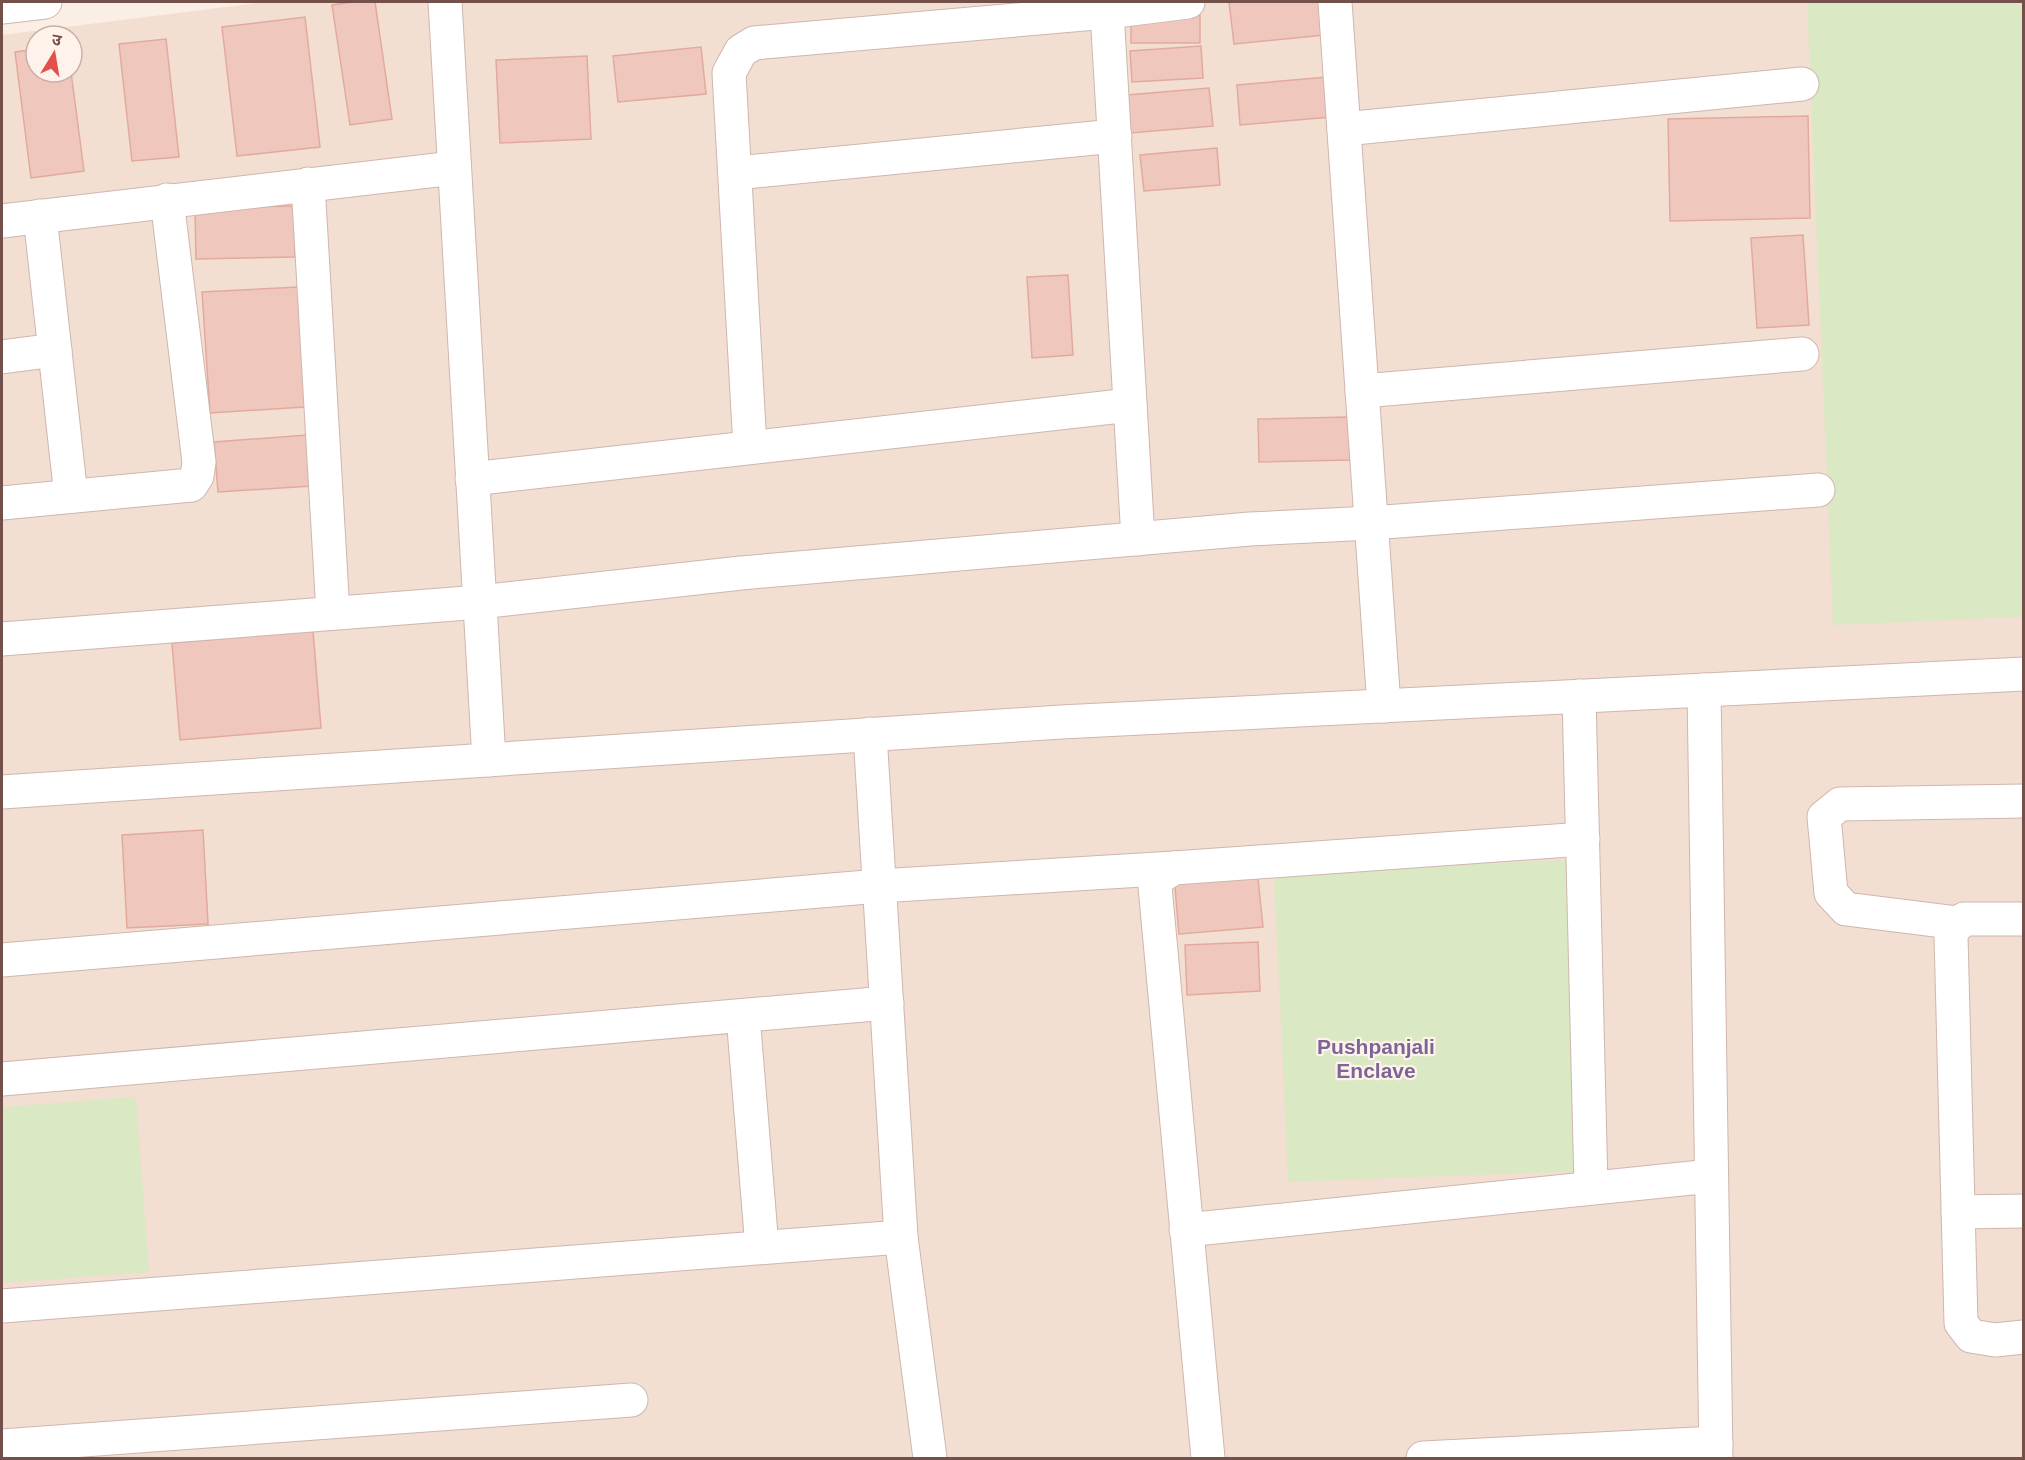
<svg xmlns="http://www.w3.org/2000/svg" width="2025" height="1460" viewBox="0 0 2025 1460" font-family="Arial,'Noto Sans Devanagari',sans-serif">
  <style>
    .residential { fill: #f3ded2; fill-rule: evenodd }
    .green { fill: #dae8c3 }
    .building { fill: #f0c7bc; stroke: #e2aa9d; stroke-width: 1.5 }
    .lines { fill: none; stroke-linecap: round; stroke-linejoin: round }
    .minor-casing { stroke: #cfb6ae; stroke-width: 35 }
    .minor { stroke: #fff; stroke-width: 33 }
    .labels { text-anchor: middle; stroke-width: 4.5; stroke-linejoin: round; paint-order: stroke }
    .neighbourhood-label { font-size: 21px; font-weight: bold; fill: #7c6696; stroke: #fef2ea }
  </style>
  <rect width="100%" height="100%" fill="#fbeee4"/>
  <path class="residential" d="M266 2H2023V1458H2V35ZM36 36H72V72H36Z"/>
  <g class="green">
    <polygon points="1807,2 2023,2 2023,617 1833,625"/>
    <polygon points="1570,860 1583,1171 1288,1182 1274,871"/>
    <polygon points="136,1097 149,1272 2,1283 2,1107"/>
  </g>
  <g class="building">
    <polygon points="353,2 375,2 392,119 350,125 332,5"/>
    <polygon points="1229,2 1320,2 1324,35 1234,44"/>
    <rect x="1131" y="15" width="69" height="28"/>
    <polygon points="305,17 320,147 237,156 222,27"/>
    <polygon points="166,39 179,157 132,161 119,44"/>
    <polygon points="1201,46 1203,78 1132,82 1130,51"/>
    <polygon points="701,47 706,94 618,102 613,56"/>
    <polygon points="36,49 36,72 71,72 84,171 31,178 15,52"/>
    <polygon points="587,56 591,139 500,143 496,60"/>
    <polygon points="1327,77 1331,117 1240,125 1237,85"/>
    <polygon points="1209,88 1213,126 1130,133 1127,95"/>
    <polygon points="1808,116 1810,218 1670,221 1668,119"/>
    <polygon points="1217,148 1220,185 1144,191 1140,155"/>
    <polygon points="294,206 295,257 196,259 195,208"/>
    <polygon points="1803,235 1809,325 1757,328 1751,238"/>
    <polygon points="1068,275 1073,355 1032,358 1027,277"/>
    <polygon points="298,287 305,407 210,413 202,292"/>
    <polygon points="1348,417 1350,460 1259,462 1258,419"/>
    <polygon points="307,435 311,486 218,492 214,442"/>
    <polygon points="313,631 321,728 180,740 172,643"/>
    <polygon points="203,830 208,924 127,928 122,835"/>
    <polygon points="1257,869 1263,927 1179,934 1174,876"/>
    <polygon points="1258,942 1260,991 1187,995 1185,945"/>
  </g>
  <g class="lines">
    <defs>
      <g id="minor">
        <polyline points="445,2 489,760"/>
        <polyline points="1335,2 1384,706"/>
        <polyline points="2,7 45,2"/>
        <polyline points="1107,12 1138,539"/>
        <polyline points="1344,129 1802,84"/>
        <polyline points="736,173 1115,136"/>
        <polyline points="308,184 333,613"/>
        <polyline points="40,216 71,496"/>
        <polyline points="2,221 454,168"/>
        <polyline points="2,357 55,350"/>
        <polyline points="1362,391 1802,354"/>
        <polyline points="750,447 729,73 741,51 754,43 1107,12 1188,2"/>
        <polyline points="472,479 1130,405"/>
        <polyline points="2,503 191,485 197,476 199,462 167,200"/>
        <polyline points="2,639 480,602 741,573 1250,529 1371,523 1818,490"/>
        <polyline points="1704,690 1716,1458"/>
        <polyline points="1579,696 1591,1187"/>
        <polyline points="870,734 901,1237 930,1458"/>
        <polyline points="2,792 1061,722 2024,674"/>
        <polyline points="2024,919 1964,919 1953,929 1951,936 1961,1323 1971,1336 1995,1340 2024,1337"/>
        <polyline points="1958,923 1846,909 1831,893 1824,817 1840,804 2024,801"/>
        <polyline points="2,960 879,886 1174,868"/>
        <polyline points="743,1016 762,1247"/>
        <polyline points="2,1079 887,1003"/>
        <polyline points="1958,1212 2024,1211"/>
        <polyline points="1186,1230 1711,1176"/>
        <polyline points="2,1306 901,1237"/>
        <polyline points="2,1446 631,1400"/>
        <polyline points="1208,1458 1155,887 1158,878 1174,868 1583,839"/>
        <polyline points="1423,1458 1716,1443"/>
      </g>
    </defs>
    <use href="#minor" class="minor-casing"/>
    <use href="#minor" class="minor"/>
  </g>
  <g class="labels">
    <g class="neighbourhood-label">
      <text x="1376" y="1054">Pushpanjali<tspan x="1376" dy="24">Enclave</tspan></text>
    </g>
  </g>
  <rect width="2025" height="1460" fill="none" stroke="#73514a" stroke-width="6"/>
  <g transform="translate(54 54) rotate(11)"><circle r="28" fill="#fef2ea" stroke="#c6b2aa" stroke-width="1.5"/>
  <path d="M0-4.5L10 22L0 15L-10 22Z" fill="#e2504c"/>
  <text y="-9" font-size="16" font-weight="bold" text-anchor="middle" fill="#73514a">उ</text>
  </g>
</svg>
